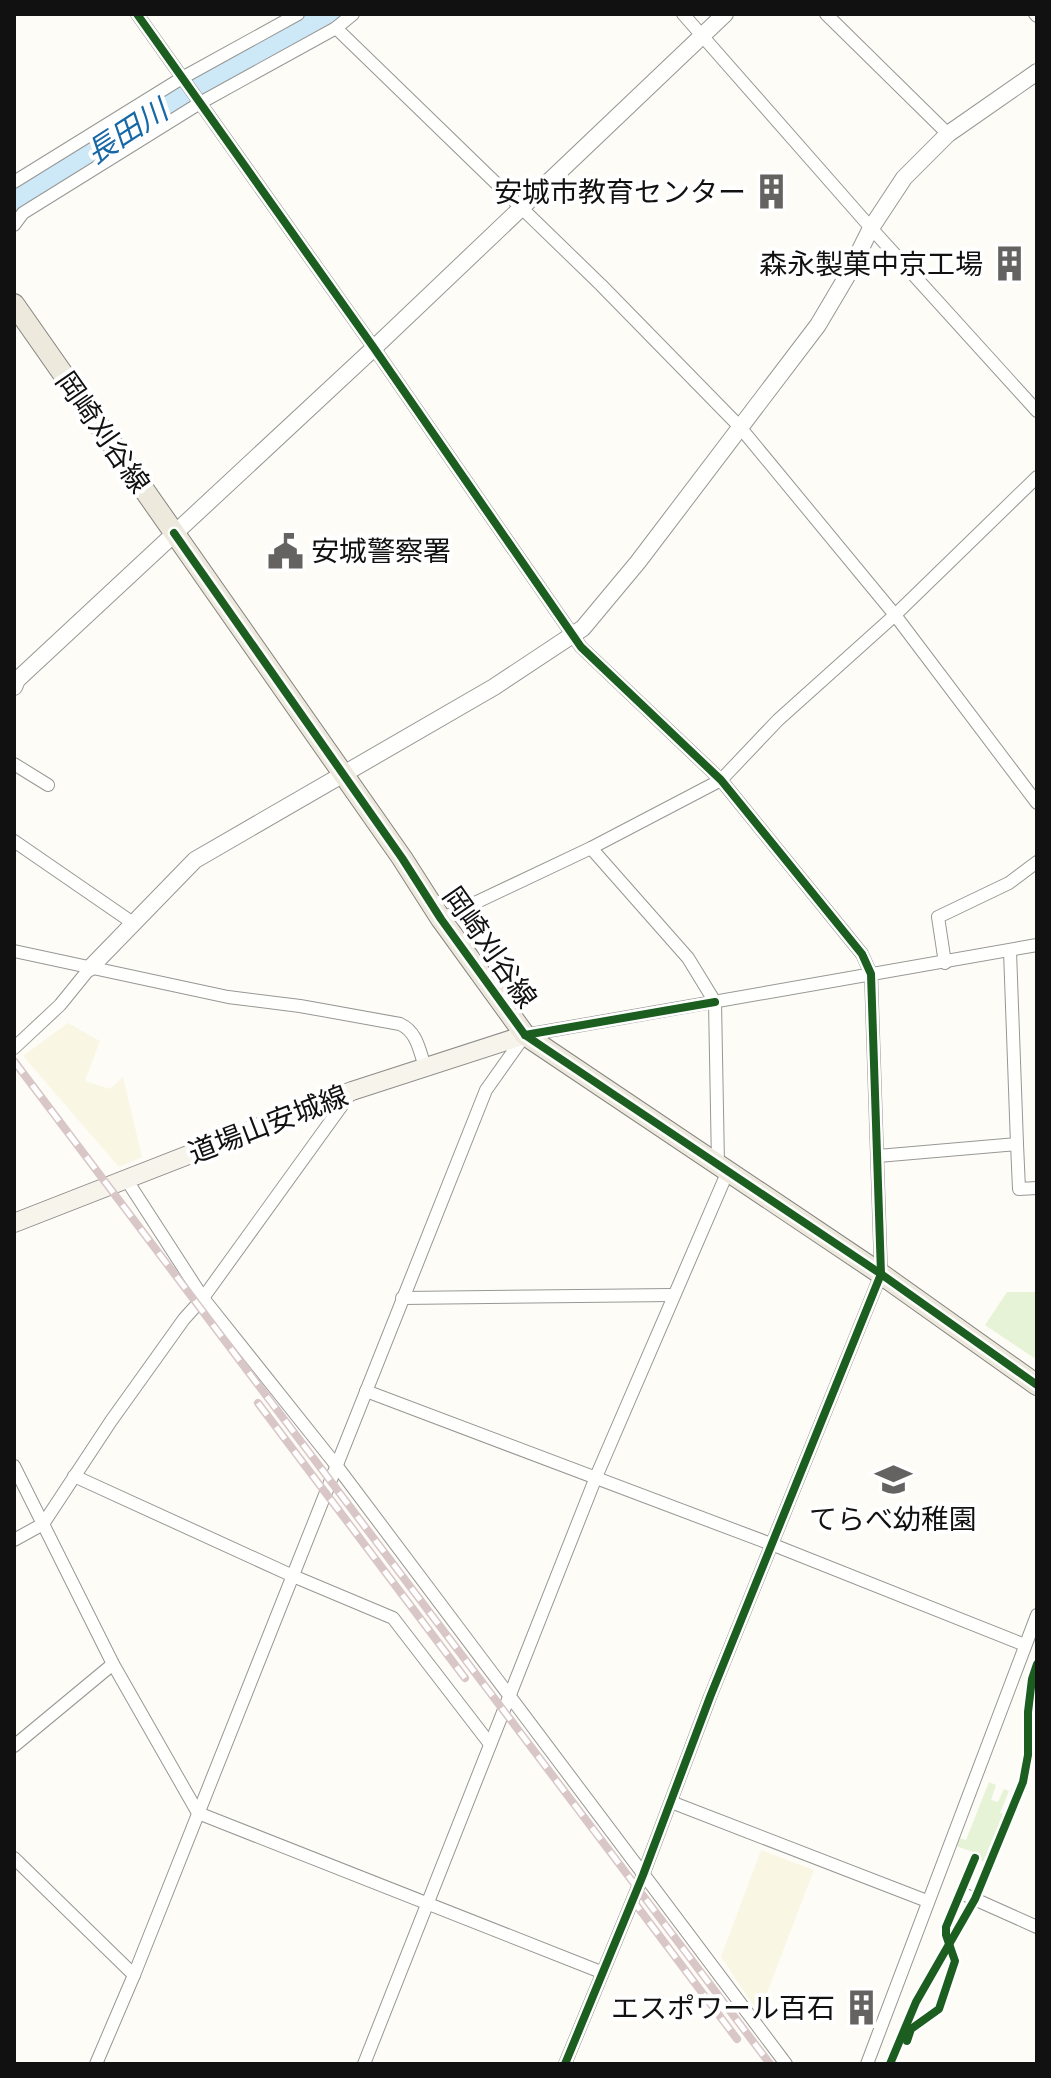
<svg xmlns="http://www.w3.org/2000/svg" width="1051" height="2078" viewBox="0 0 1051 2078" font-family="Georgia,'Noto Sans JP',serif">
  <style>
    .farmland { fill: #f9f7e4 }
    .green { fill: #e7f3d7 }
    .lines { fill: none; stroke-linecap: round; stroke-linejoin: round }
    .river { stroke: #cde8f7; stroke-width: 28 }
    .minor-casing { stroke: #979795; stroke-width: 14 }
    .tertiary-casing { stroke: #979795; stroke-width: 18 }
    .secondary-casing { stroke: #8e8d8b; stroke-width: 20 }
    .primary-casing { stroke: #858482; stroke-width: 22 }
    .minor { stroke: #fffffe; stroke-width: 12 }
    .tertiary { stroke: #fffffe; stroke-width: 16 }
    .secondary { stroke: #f6f4eb; stroke-width: 18 }
    .primary { stroke: #ede9dc; stroke-width: 20 }
    .rail-casing { stroke: #d9c6c7; stroke-width: 8 }
    .rail { stroke: #fff; stroke-width: 5; stroke-dasharray: 15; stroke-linecap: butt }
    .cycleway-casing { stroke: #fff; stroke-width: 13 }
    .cycleway { stroke: #1b5e20; stroke-width: 8 }
    .labels { text-anchor: middle; stroke-width: 8; stroke-linejoin: round; paint-order: stroke }
    .poi-label { font-size: 28px; fill: #111; stroke: #fff; text-anchor: end }
    .street-label { font-size: 28px; fill: #111; stroke: #fff }
    .water-label { font-size: 30px; font-style: italic; fill: #1768a6; stroke: #fff }
  </style>
  <rect width="100%" height="100%" fill="#fdfcf7"/>
  <g class="farmland">
    <polygon points="68,1023 100,1041 85,1081 110,1089 123,1077 142,1157 119,1167 23,1056"/>
    <polygon points="761,1850 814,1870 759,2014 721,1957"/>
  </g>
  <g class="green">
    <polygon points="1007,1292 1037,1292 1037,1360 985,1325"/>
    <polygon points="989,1782 996,1785 991,1800 998,1802 1004,1789 1009,1791 1000,1813 1004,1814 985,1862 972,1857 973,1852 956,1846 959,1838 966,1840"/>
  </g>
  <g class="lines">
    <polyline class="river" points="14,205 174,102 326,14"/>
    <defs>
      <g id="minor">
        <polyline points="137,14 374,348 581,647 721,780 862,954 871,974 881,1274 710,1697 643,1875 565,2064"/>
        <polyline points="683,14 871,228 1037,411"/>
        <polyline points="826,14 948,134"/>
        <polyline points="1035,14 1037,16"/>
        <polyline points="336,28 601,285 739,426 895,615 1037,803"/>
        <polyline points="14,182 182,78 298,14"/>
        <polyline points="14,225 23,213 200,103 336,28 353,14"/>
        <polyline points="14,764 48,785"/>
        <polyline points="14,841 133,923"/>
        <polyline points="591,848 688,958 715,1002 718,1164"/>
        <polyline points="441,919 591,848 721,780 778,720 895,615 1037,477"/>
        <path d="M14 951 228 997 300 1006 400 1024C417 1032 419 1049 425 1067"/>
        <polyline points="1010,951 1017,1144"/>
        <polyline points="945,963 938,917 1009,883 1037,862"/>
        <polyline points="14,1048 60,1005 90,968"/>
        <polyline points="878,1156 1017,1144 1019,1189 1037,1188"/>
        <polyline points="126,1179 203,1298 336,1465 786,2064"/>
        <polyline points="402,1298 673,1295"/>
        <polyline points="366,1391 771,1544 1025,1645"/>
        <polyline points="14,1466 113,1664 198,1813 601,1972"/>
        <polyline points="74,1476 293,1576 393,1618 490,1744"/>
        <polyline points="14,1540 43,1524 111,1421 184,1319 203,1298 351,1093"/>
        <polyline points="14,1746 113,1664"/>
        <polyline points="671,1802 927,1901"/>
        <polyline points="14,1858 134,1975"/>
        <polyline points="961,1893 1037,1927"/>
        <polyline points="96,2064 134,1975 486,1090 525,1035 1037,945"/>
        <polyline points="364,2064 596,1477 728,1171"/>
        <polyline points="867,2064 1037,1615"/>
      </g>
      <g id="tertiary">
        <polyline points="14,687 17,680 374,348 725,14"/>
        <polyline points="90,968 195,860 494,687 583,628 638,562 818,325 847,276 871,228 904,178 948,134 1037,72"/>
      </g>
      <polyline id="secondary" points="14,1223 352,1091 525,1035"/>
      <polyline id="primary" points="14,304 402,858 441,919 525,1035 881,1274 1037,1385"/>
    </defs>
    <use href="#minor" class="minor-casing"/>
    <use href="#tertiary" class="tertiary-casing"/>
    <use href="#secondary" class="secondary-casing"/>
    <use href="#primary" class="primary-casing"/>
    <use href="#minor" class="minor"/>
    <use href="#tertiary" class="tertiary"/>
    <use href="#secondary" class="secondary"/>
    <use href="#primary" class="primary"/>
    <defs>
      <g id="rail">
        <polyline points="14,1061 770,2064"/>
        <polyline points="258,1403 465,1678"/>
        <polyline points="631,1898 737,2039"/>
      </g>
    </defs>
    <use href="#rail" class="rail-casing"/>
    <use href="#rail" class="rail"/>
    <defs>
      <g id="cycleway">
        <polyline points="137,14 374,348 581,647 721,780 862,954 871,974 881,1274 710,1697 643,1875 565,2064"/>
        <polyline points="174,533 402,858 441,919 525,1035 881,1274 1037,1385"/>
        <polyline points="525,1035 715,1002"/>
        <polyline points="907,2041 911,2029 939,2009 955,1961 946,1935 946,1927 975,1858"/>
        <polyline points="890,2064 916,2002 975,1899 1023,1782 1028,1755 1028,1712 1032,1679 1037,1664"/>
      </g>
    </defs>
    <use href="#cycleway" class="cycleway-casing"/>
    <use href="#cycleway" class="cycleway"/>
  </g>
  <defs>
    <symbol id="building-bare" viewBox="-9 -9 18 18"><path d="M-4-6H4V6H1V3H-1V6H-4ZM-2.5-4.3h1.7v1.8h-1.7ZM.8-4.3h1.7v1.8H.8ZM-2.5-1h1.7V.8h-1.7ZM.8-1h1.7V.8H.8Z" fill="#646362" stroke="#fff" stroke-width="2.5" paint-order="stroke"/></symbol>
    <symbol id="civic-bare" viewBox="-9 -9 18 18"><path d="M-.6-6.5H3V-4.5H.6V-3L4-1V1h2V6H-6V1h2V-1L-.6-3ZM-1.2 2.5V6h2.4V2.5Z" fill="#646362" stroke="#fff" stroke-width="2.5" paint-order="stroke"/></symbol>
    <symbol id="school-bare" viewBox="-9 -9 18 18"><path d="M0-5L7-2L0 1L-7-2ZM-4 1L0 2.5L4 1V4Q0 6-4 4Z" fill="#646362" stroke="#fff" stroke-width="2.5" paint-order="stroke"/></symbol>
  </defs>
  <g fill-rule="evenodd">
    <use href="#building-bare" x="746" y="166" width="51" height="51"/>
    <use href="#building-bare" x="984" y="238" width="51" height="51"/>
    <use href="#civic-bare" x="260" y="526" width="51" height="51"/>
    <use href="#school-bare" x="868" y="1454" width="51" height="51"/>
    <use href="#building-bare" x="836" y="1982" width="51" height="51"/>
  </g>
  <g class="labels">
    <g class="poi-label">
      <text x="746" y="202">安城市教育センター</text>
      <text x="983" y="274">森永製菓中京工場</text>
      <text x="311" y="561" text-anchor="start">安城警察署</text>
      <text x="893" y="1529" text-anchor="middle">てらべ幼稚園</text>
      <text x="835" y="2018">エスポワール百石</text>
    </g>
    <g class="street-label">
      <text transform="translate(103 432) rotate(55)" y="10">岡崎刈谷線</text>
      <text transform="translate(490 947) rotate(55)" y="10">岡崎刈谷線</text>
      <text transform="translate(268 1124) rotate(-21)" y="10">道場山安城線</text>
    </g>
    <g class="water-label">
      <text transform="translate(127 132) rotate(-33)" y="10">長田川</text>
    </g>
  </g>
  <rect width="1051" height="2078" fill="none" stroke="#111111" stroke-width="32"/>
</svg>
